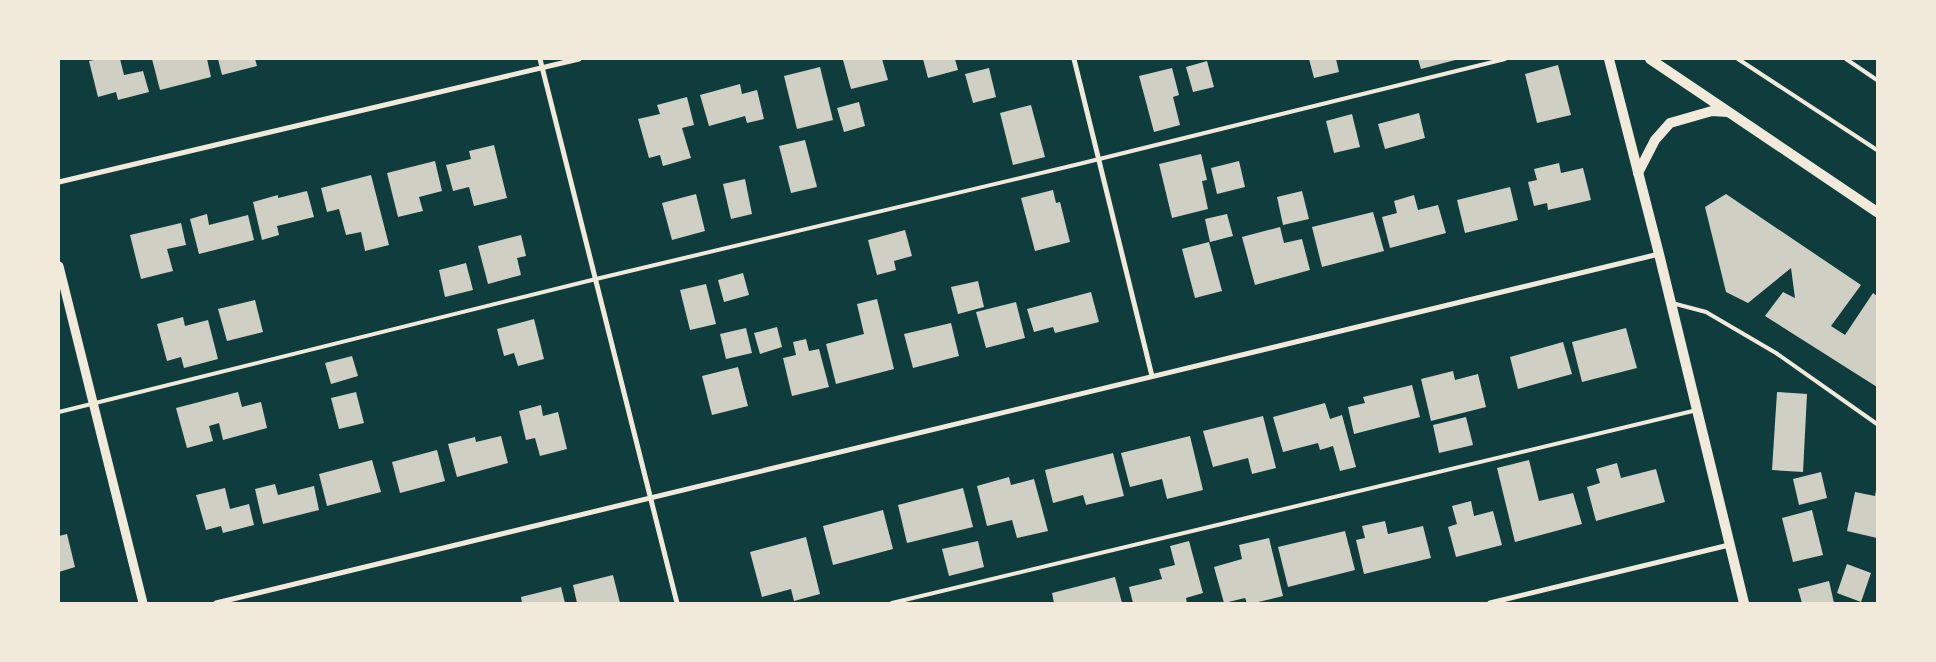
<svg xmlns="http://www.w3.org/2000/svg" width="1936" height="662" viewBox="0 0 1936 662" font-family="Poppins,sans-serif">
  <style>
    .building { fill: #cfcfc3 }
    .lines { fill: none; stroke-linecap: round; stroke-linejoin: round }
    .service { stroke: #f1e9da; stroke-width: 4 }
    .minor { stroke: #f1e9da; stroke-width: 5 }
    .tertiary { stroke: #f1e9da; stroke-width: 9 }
    .secondary { stroke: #f1e9da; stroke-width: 10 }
  </style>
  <rect width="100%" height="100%" fill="#0f3d3e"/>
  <g class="building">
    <polygon points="99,59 120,59 124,75 143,71 149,92 118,100 116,92 98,97 89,61"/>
    <polygon points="152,59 207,59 211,77 160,90"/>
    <polygon points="218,59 255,59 257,66 222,75"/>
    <polygon points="847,59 882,59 888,80 851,89 843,60"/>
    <polygon points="923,59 955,59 958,70 928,78"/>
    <polygon points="1309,59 1336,59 1339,72 1314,78"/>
    <polygon points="1418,59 1459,59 1421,69"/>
    <polygon points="1207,61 1214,87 1193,92 1186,67"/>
    <polygon points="1558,65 1571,115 1537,123 1525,74"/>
    <polygon points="820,67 833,120 797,129 784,76"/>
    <polygon points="989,68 996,97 973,103 965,74"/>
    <polygon points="1172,68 1179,95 1173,97 1180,125 1154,132 1139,76"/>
    <polygon points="740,84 742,94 757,90 764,119 747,123 745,116 709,126 700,95"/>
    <polygon points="687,97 694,125 682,128 691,158 663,166 660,155 649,158 638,119 660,114 657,105"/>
    <polygon points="859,102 865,126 844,132 837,108"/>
    <polygon points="1031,105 1045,157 1013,165 1000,113"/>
    <polygon points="1419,113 1425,138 1385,149 1378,124"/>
    <polygon points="1352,114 1360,147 1334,153 1326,121"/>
    <polygon points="805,140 817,187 791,193 779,146"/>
    <polygon points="494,145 507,198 474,206 469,187 453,191 446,165 471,159 469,151"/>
    <polygon points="1201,154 1207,180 1202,181 1208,209 1172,218 1159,164"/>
    <polygon points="435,161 442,191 419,197 423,211 398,217 387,173"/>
    <polygon points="1239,161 1245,187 1217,194 1211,168"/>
    <polygon points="1559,163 1561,173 1583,168 1591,200 1548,210 1547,203 1534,206 1528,182 1537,180 1534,169"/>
    <polygon points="371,175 389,245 365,251 361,232 346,235 339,209 327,212 321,188"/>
    <polygon points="745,179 752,214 731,219 723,184"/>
    <polygon points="1510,187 1518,220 1465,233 1457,200"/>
    <polygon points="1053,190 1056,203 1060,202 1070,242 1035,251 1021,198"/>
    <polygon points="307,191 314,217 277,226 279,235 262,240 253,202 278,195 278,198"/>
    <polygon points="1302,191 1309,219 1283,225 1277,197"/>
    <polygon points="696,194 705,231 672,240 662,203"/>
    <polygon points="1726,194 1861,285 1831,326 1845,335 1873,293 1877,296 1877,387 1765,316 1783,292 1795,298 1791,268 1748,303 1726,292 1705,207"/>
    <polygon points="1414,195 1418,210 1438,205 1446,233 1390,248 1382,217 1397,213 1394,201"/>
    <polygon points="1373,212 1384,251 1322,267 1312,227"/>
    <polygon points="207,214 209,225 248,215 254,240 199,254 190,219"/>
    <polygon points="1227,214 1233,236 1210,242 1205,219"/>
    <polygon points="181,223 186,245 167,249 173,271 141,279 130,235"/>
    <polygon points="1280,227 1284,243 1302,239 1310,270 1255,285 1242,237"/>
    <polygon points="905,230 912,256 894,261 896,270 877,275 868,240"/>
    <polygon points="521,235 526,256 517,258 521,275 488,284 478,246"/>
    <polygon points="1209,242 1222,291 1195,298 1182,249"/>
    <polygon points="466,263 473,290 445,297 439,270"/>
    <polygon points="743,273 749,295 724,302 718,280"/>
    <polygon points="978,281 984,307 958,314 951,287"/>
    <polygon points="706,284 716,324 690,330 680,290"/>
    <polygon points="1091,292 1099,322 1055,333 1053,327 1034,332 1027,309"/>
    <polygon points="877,299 894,369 836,384 826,344 864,334 857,304"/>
    <polygon points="255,300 263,332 227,341 218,309"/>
    <polygon points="1016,302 1025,338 986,348 976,312"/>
    <polygon points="183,317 185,326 208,320 218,359 184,368 181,357 167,361 157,324"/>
    <polygon points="534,319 544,359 518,366 514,353 504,356 497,329"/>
    <polygon points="951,323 959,356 913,368 904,334"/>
    <polygon points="777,327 782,347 760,354 754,333"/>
    <polygon points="746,328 752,353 726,359 720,334"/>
    <polygon points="1626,328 1637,368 1582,382 1572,342"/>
    <polygon points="806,339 809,351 819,349 829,387 792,396 783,358 796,355 793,342"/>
    <polygon points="1563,342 1572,374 1518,389 1510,357"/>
    <polygon points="352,356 358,376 331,384 325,363"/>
    <polygon points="738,367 748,406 712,415 702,376"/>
    <polygon points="1453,371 1455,380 1478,374 1486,407 1431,421 1421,379"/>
    <polygon points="1412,385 1420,417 1354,434 1348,407 1365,403 1363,397"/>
    <polygon points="238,392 242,407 261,402 267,428 223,440 219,423 209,426 213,441 187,448 176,408"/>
    <polygon points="356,392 364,423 339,429 331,398"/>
    <polygon points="1777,392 1807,394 1803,472 1772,470"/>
    <polygon points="1325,403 1330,419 1342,415 1356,467 1340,471 1333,446 1320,450 1318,443 1283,452 1273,417"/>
    <polygon points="541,405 543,416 558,412 567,449 540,456 535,438 526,440 519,411"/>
    <polygon points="1263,416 1276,468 1252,474 1248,458 1213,467 1203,431"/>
    <polygon points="1466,417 1473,445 1439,453 1433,425"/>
    <polygon points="501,436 508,463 457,477 448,444 475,437 476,442"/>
    <polygon points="1190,436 1203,490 1167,499 1162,479 1130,487 1121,453"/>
    <polygon points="437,450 445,481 400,493 392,462"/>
    <polygon points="1113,453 1124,496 1086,505 1083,495 1053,503 1045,470"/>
    <polygon points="372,460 381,492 327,506 319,474"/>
    <polygon points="1529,460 1539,501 1573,493 1582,524 1515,542 1497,468"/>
    <polygon points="1617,463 1621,478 1656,469 1665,502 1596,521 1587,487 1600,483 1596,469"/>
    <polygon points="1821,472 1827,498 1799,505 1793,479"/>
    <polygon points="1009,477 1011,485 1034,479 1048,531 1017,538 1012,520 987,526 977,486"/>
    <polygon points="275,484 278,495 314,486 319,510 263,524 255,489"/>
    <polygon points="225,488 230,509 249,504 254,525 223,533 221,526 206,530 196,495"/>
    <polygon points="963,488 973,527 907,543 898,505"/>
    <polygon points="1876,490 1877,538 1847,531 1855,492 1875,496"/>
    <polygon points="1471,501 1474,516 1493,511 1502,545 1456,557 1448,527 1457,524 1452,506"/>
    <polygon points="883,510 893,549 833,565 823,526"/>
    <polygon points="1812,510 1823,555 1793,562 1782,518"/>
    <polygon points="1385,521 1388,534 1423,526 1431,558 1364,574 1356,540 1365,538 1362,526"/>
    <polygon points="1345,531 1355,570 1288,587 1278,547"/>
    <polygon points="67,534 75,567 59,572 59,536"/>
    <polygon points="806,537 820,594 794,601 791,589 762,597 750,552"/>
    <polygon points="1269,538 1283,596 1254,603 1247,603 1245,598 1224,603 1214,567 1242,559 1239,545"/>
    <polygon points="978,541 984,567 949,576 942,549"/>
    <polygon points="1189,541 1203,593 1186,598 1187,603 1133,603 1129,587 1162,579 1159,569 1175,565 1170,546"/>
    <polygon points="1847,564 1871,573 1861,602 1837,593"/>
    <polygon points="613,575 620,603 577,603 573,585"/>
    <polygon points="1115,577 1122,603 1054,603 1052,593"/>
    <polygon points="1829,581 1834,603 1802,603 1798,589"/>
    <polygon points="561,587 565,603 522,603 521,597"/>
  </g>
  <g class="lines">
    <g class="service">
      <polyline points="1738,59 1877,150"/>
      <polyline points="1846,59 1877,80"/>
      <polyline points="1672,303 1706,312 1776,353 1877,424"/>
      <polyline points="59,412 596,279 1079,164 1505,59"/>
      <polyline points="892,603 1697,410"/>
    </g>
    <g class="minor">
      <polyline points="540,59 677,603"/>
      <polyline points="1074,59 1152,376"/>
      <polyline points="59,182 579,59"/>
      <polyline points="216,603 1659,254"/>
      <polyline points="1490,603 1729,545"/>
    </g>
    <polyline class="tertiary" points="59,266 143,603"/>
    <g class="secondary">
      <polyline points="1609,59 1659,254 1744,603"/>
      <polyline points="1650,59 1877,212"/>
      <polyline points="1638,173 1655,140 1670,123 1712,111 1728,112"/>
    </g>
  </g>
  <rect width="1936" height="662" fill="none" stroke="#f1e9da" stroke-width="120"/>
</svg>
